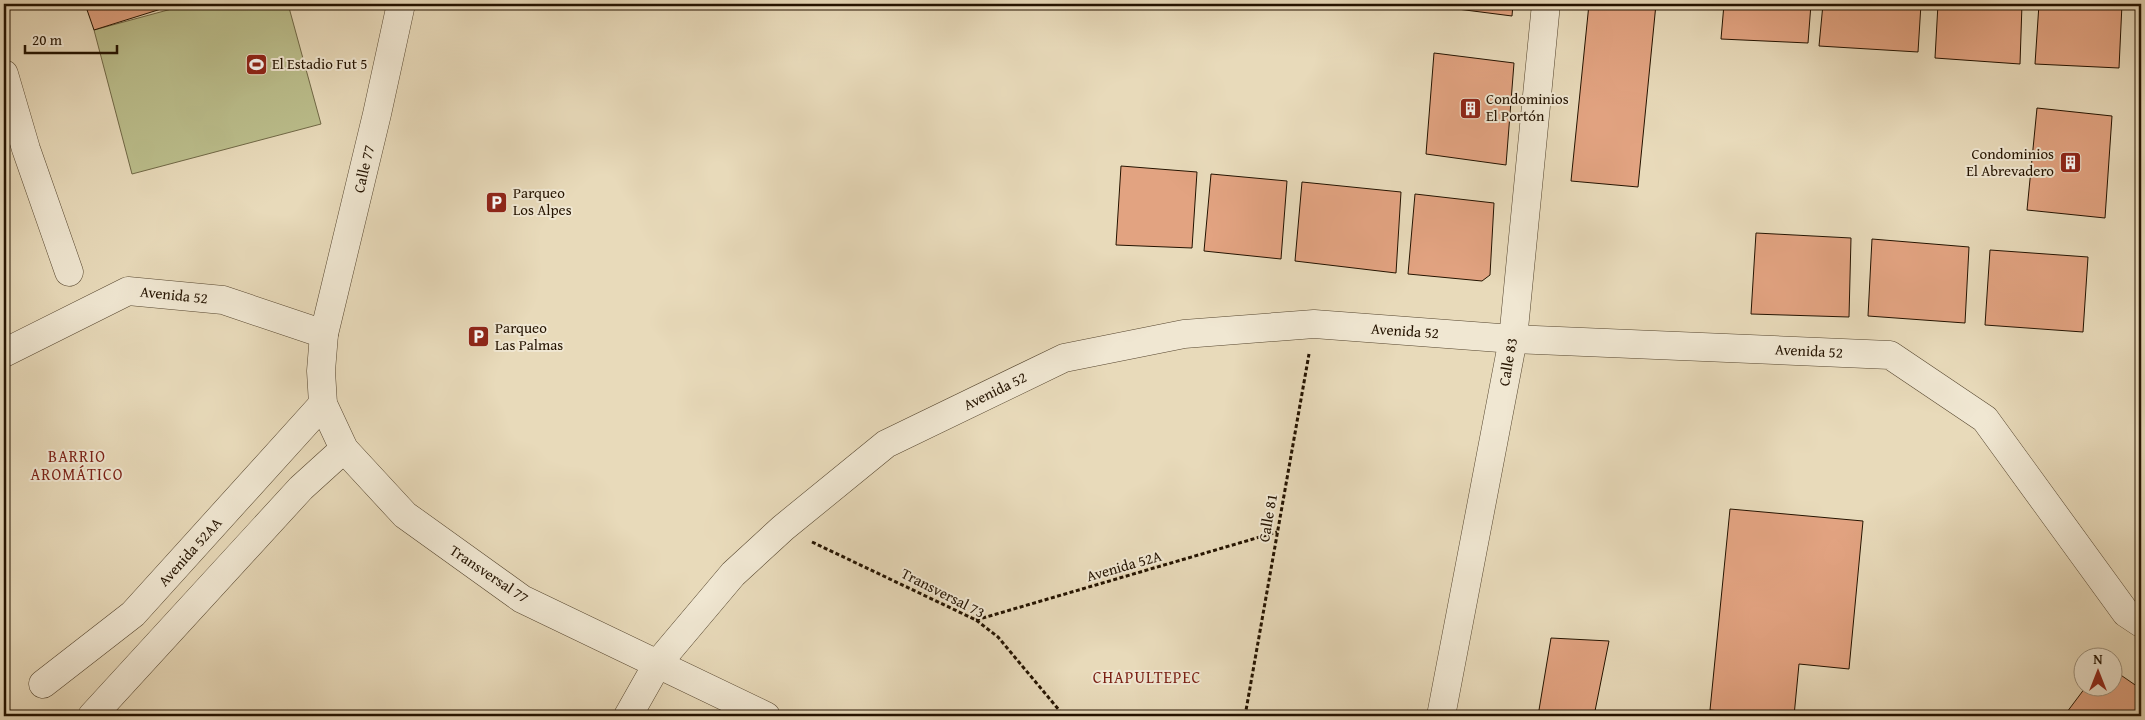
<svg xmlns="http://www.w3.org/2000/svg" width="2145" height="720" viewBox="0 0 2145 720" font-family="'Gentium Book Plus',serif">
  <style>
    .green { fill: #bbbe8c; stroke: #706846 }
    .building { fill: #e2a381; stroke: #241300 }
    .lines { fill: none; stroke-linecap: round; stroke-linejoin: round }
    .minor-casing { stroke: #55452e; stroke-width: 29 }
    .path { stroke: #241300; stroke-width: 3; stroke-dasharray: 4 2.5; stroke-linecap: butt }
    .minor { stroke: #f0e7d2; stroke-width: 28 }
    .labels { text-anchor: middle; stroke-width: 4; stroke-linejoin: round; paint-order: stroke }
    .poi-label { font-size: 15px; fill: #241300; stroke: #f0e7d2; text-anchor: start }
    .street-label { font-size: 15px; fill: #241300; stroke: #f0e7d2 }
    .neighbourhood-label { font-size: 16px; letter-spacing: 1px; fill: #7a1f14; stroke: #f0e7d2 }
  </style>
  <rect width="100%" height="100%" fill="#e8daba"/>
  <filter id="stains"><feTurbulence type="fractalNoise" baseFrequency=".004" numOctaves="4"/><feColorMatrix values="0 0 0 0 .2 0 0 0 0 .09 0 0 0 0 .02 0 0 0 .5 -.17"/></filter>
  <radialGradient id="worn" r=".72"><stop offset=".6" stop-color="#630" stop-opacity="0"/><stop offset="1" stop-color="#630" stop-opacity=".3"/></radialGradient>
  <polygon class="green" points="190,4 288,4 321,124 132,174 94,30"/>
  <g class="building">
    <polygon points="85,4 177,4 94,30"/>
    <polygon points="1434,4 1513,4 1512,16 1434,6"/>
    <polygon points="1589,4 1656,4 1638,187 1571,181"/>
    <polygon points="1724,4 1811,4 1808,43 1721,39"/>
    <polygon points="1823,4 1921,4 1918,52 1819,46"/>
    <polygon points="1938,4 2022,4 2020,64 1935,58"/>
    <polygon points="2039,4 2122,4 2119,68 2035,64"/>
    <polygon points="1434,53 1514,63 1506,165 1426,154"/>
    <polygon points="2037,108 2112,116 2105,218 2027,210"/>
    <polygon points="1121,166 1197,172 1192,248 1116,245"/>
    <polygon points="1211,174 1287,181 1281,259 1204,251"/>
    <polygon points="1302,182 1401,192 1396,273 1295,261"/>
    <polygon points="1415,194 1494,203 1490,275 1482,281 1408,274"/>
    <polygon points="1756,233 1851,238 1849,317 1751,314"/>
    <polygon points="1872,239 1969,247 1965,323 1868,316"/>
    <polygon points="1990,250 2088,257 2083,332 1985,325"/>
    <polygon points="1730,509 1863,521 1849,669 1799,664 1794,716 1770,716 1710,710"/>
    <polygon points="1551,638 1609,641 1594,716 1538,716"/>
    <polygon points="2112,669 2141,689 2141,716 2064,716 2085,688 2112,688"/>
  </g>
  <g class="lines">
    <defs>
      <g id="minor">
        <polyline points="401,4 377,114 324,334 321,371 323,404 344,449 405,515 522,599 766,716"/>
        <polyline points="4,74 26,149 69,272"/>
        <polyline points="4,353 128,291 223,300 324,334"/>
        <polyline points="43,684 133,614 323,404"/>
        <polyline points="92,716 301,488 344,449"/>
        <polyline points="628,716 658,663 733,574 783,528 886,444 1064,358 1184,334 1314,324 1513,339 1890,355 1985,419 2126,613 2141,623"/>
        <polyline points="1441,716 1513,339 1546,4"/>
      </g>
    </defs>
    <use href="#minor" class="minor-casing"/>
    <g class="path">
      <polyline points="812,542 976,620 998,637 1064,716"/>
      <polyline points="976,620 1277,532"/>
      <polyline points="1245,716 1309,354"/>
    </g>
    <use href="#minor" class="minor"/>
  </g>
  <defs>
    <symbol id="stadium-square" viewBox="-11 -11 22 22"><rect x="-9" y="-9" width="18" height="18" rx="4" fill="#8f2418" stroke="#f0e7d2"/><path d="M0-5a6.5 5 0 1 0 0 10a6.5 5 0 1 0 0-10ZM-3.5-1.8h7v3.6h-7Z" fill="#fff"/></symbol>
    <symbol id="building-square" viewBox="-11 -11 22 22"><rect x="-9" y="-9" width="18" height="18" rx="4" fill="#8f2418" stroke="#f0e7d2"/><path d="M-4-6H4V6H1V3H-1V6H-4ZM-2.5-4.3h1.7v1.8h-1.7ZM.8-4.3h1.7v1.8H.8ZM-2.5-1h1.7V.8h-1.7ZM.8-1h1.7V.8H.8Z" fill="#fff"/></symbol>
    <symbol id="parking-square" viewBox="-11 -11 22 22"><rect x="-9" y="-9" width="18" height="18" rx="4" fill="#8f2418" stroke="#f0e7d2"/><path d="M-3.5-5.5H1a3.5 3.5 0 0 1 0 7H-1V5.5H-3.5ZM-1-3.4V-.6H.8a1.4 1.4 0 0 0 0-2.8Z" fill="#fff"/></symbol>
  </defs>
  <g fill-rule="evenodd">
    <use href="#stadium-square" x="244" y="52" width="25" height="25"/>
    <use href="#building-square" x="1458" y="96" width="25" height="25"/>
    <use href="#building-square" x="2058" y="150" width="25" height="25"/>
    <use href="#parking-square" x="484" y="190" width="25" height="25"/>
    <use href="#parking-square" x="466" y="324" width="25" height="25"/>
  </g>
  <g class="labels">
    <g class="poi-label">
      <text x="272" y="69">El Estadio Fut 5</text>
      <text x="1486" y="104">Condominios<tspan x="1486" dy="17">El Portón</tspan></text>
      <text x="2054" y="159" text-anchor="end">Condominios<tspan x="2054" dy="17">El Abrevadero</tspan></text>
      <text x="513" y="198">Parqueo<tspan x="513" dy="17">Los Alpes</tspan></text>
      <text x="495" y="333">Parqueo<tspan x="495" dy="17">Las Palmas</tspan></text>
    </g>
    <g class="street-label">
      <text transform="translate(364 169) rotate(-77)" y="5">Calle 77</text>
      <text transform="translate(174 295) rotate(6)" y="5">Avenida 52</text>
      <text transform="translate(1405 331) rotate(4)" y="5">Avenida 52</text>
      <text transform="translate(1809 351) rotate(3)" y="5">Avenida 52</text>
      <text transform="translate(1508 362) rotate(-80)" y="5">Calle 83</text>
      <text transform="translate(995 391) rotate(-26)" y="5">Avenida 52</text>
      <text transform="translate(1268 518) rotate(-80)" y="5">Calle 81</text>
      <text transform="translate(190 552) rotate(-48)" y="5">Avenida 52AA</text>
      <text transform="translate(1124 566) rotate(-16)" y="5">Avenida 52A</text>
      <text transform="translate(489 574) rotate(34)" y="5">Transversal 77</text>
      <text transform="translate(943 593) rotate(27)" y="5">Transversal 73</text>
    </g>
    <g class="neighbourhood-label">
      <text x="77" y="462">BARRIO<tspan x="77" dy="18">AROMÁTICO</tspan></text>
      <text x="1147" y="683">CHAPULTEPEC</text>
    </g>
  </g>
  <rect width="2145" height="720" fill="none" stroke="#e8daba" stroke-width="20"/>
  <rect x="5" y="5" width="2135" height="710" fill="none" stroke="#241300" stroke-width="2.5"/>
  <rect x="10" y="10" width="2125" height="700" fill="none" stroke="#241300"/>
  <g transform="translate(2098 672)"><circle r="24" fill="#f0e7d2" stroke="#9e927e"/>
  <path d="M0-4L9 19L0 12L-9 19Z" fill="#8f2418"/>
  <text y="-8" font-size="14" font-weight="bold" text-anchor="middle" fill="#241300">N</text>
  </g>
  <path d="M25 45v8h92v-8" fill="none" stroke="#241300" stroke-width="2.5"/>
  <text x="32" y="45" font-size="15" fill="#241300" stroke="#f0e7d2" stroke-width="4" paint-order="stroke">20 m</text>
  <rect width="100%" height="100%" filter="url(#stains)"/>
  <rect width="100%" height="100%" fill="url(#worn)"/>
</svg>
